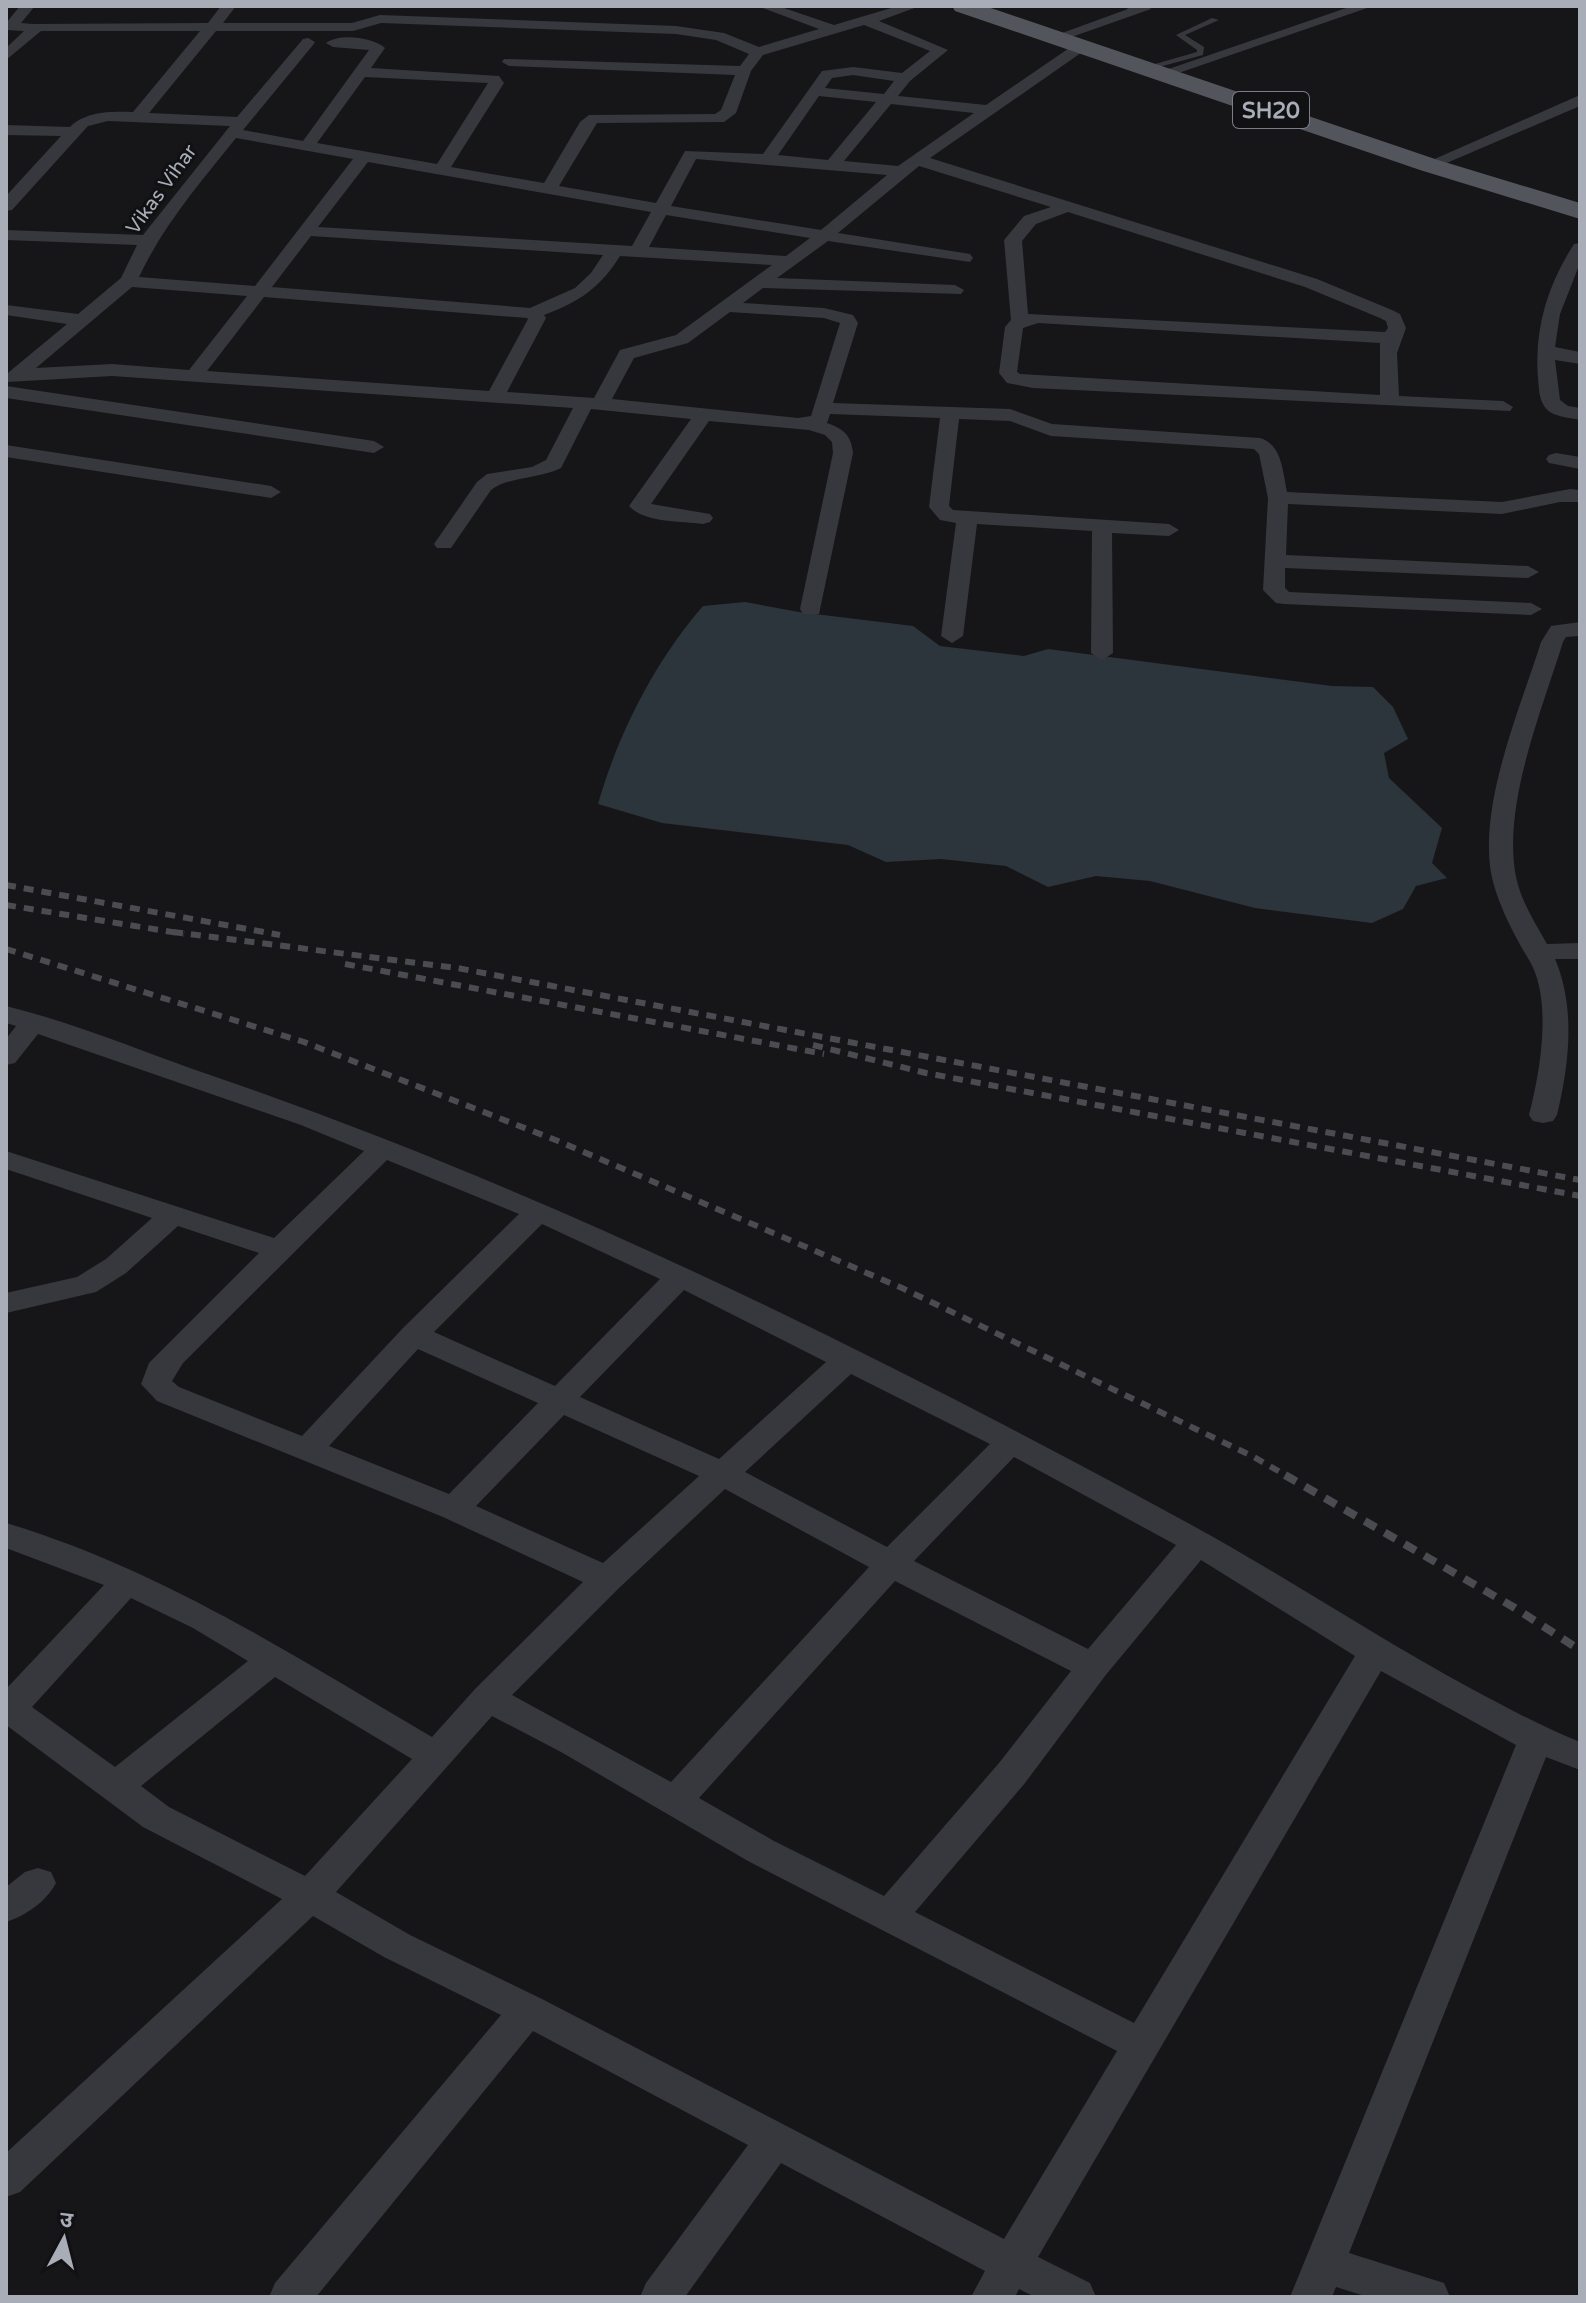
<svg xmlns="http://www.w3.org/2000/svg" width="1586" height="2303" viewBox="0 0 1586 2303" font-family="'Varela Round','Noto Sans Devanagari',sans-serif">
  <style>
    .water { fill: #2c353c }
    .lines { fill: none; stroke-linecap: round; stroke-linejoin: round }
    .service { fill: #37383d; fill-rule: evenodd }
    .minor { fill: #37383d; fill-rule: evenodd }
    .primary { fill: #53555c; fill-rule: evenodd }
    .rail-far1 { stroke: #4a4c52; stroke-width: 6; stroke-dasharray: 10 8; stroke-linecap: butt }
    .rail { stroke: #4a4c52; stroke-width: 8; stroke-dasharray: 13 10; stroke-linecap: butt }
    .labels { text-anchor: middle; stroke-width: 6; stroke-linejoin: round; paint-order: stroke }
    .far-street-label { font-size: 20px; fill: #a8adb8; stroke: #111113 }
    .shield { fill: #111113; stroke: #7b7e86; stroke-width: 2 }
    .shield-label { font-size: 22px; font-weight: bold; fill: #a8adb8 }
  </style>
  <rect width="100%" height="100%" fill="#161618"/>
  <path class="water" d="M745 602 799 612 913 626 940 646 1024 656 1048 649 1332 686 1373 687 1393 707 1408 739 1384 753 1389 778 1442 828 1432 863 1447 878 1416 886 1403 909 1372 923 1255 908 1150 881 1096 876 1048 887 1006 866 941 859 886 862 848 845 662 823 598 804C618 734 655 661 703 606Z"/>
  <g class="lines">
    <polygon class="service" points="1212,18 1219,20 1185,35 1204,47 1203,55 1148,70 1148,66 1197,52 1197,50 1176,35"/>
    <g class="minor">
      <path d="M20 6H35L21 23 33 24 208 23 221 6H236L223 23H352L380 15 676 26 724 33 759 47 819 29 757 6H778L834 25 898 6H920L879 21 948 50 910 81 898 96 986 105 1078 42H1088V48L930 158 1317 279 1392 310 1400 314 1406 328 1397 353 1399 396 1503 401 1513 407 1510 411 1033 388 1007 383 999 373 1005 327 1011 320 1004 240 1024 216 1051 207 919 166 838 233 964 253 970 254 973 258 970 262 828 241 777 278 955 285 964 290 961 294 763 288 743 303 824 308 853 315 858 323 833 403 1010 409 1052 424 1260 438C1282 444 1283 473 1287 492L1502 502 1570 489 1580 490V502H1560L1502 514 1288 504 1286 555 1528 566 1539 572 1528 578 1285 568V588L1289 592 1531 603 1542 609 1531 615 1284 604 1276 603 1263 590 1268 498 1259 454 1254 449 1051 436 1010 421 959 419 949 506 953 510 1169 524 1179 530 1169 536 1112 533 1113 653 1102 660 1091 653 1092 531 977 524 963 636 952 643 941 636 956 523 940 520 929 507 940 418 830 414 827 423C844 429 851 435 853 453L819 614H803L800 609 833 453 832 442 825 435 809 430 709 421 651 504 710 514 713 518 710 522 703 524C681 521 644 523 629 506L691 419 591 409 561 468C539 479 507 477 491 490L451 548H437L434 544 477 482 487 474 532 467 546 460 573 408 112 376 7 382 6 376 9 372 67 324 6 315V305L78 314 121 278 137 245 6 240V230L143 235 230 126 108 121 88 126 12 210 6 211V196L61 136 6 135V125L70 127C85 111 112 111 133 112L200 31H41L6 60V48L24 31 6 30V23ZM381 23 676 34 716 40 749 54 740 66 504 59 502 62 509 66 735 75 721 110 715 114 589 115 580 122 544 183 451 167 504 83 499 76 371 68 385 48C373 37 339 33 326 43L333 47 369 50 303 141 243 130 313 45 315 42 308 38 303 39 237 117 149 113 216 31H353ZM864 25 930 51 902 73 853 67 822 71 763 154 685 151 656 203 559 186 597 123 724 122 736 113 751 71 763 55ZM853 75 894 81 884 94 825 88 832 78ZM365 77 488 83 437 164 317 143ZM819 96 876 102 828 160 778 155ZM891 104 974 113 898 166 844 161ZM236 138 353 159 255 286 139 277C164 224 200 183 236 138ZM696 159 887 175 821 230 671 206ZM368 162 651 212 632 246 318 227ZM1068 212 1305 287 1380 318 1386 321 1388 328 1385 332 1028 314 1022 241 1036 224ZM666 215 810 238 786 256 649 247ZM311 236 603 255 591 273 575 288 530 308 272 287ZM620 256 772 265 676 335 620 350 594 398 507 392 546 318 544 315C579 302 600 288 620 256ZM132 287 247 296 189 370 112 364 36 368ZM264 297 527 318 528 319 489 391 207 371ZM730 312 824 318 840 323 811 416 798 418 612 399 634 358 688 343ZM1038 323 1380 343V395L1020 374 1017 372 1023 328Z"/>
      <polygon points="1125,6 1149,6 1151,9 1063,40 1058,41 1051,37 1128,9"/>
      <polygon points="1352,6 1373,6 1170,76 1165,78 1157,73"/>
      <polygon points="1580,95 1580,106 1435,168 1423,168 1421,165"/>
      <path d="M1580 243V263L1560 314 1555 347 1580 352V364L1555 360 1560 400 1568 406 1580 408V420C1571 418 1558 417 1550 412 1539 404 1539 390 1538 378 1534 330 1547 286 1574 244Z"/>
      <polygon points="6,386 374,441 384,447 374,453 6,398"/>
      <polygon points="6,445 271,486 281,492 271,498 6,457"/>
      <polygon points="1556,453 1580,457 1580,469 1549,463 1546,459 1549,455"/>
      <path d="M1580 622V636L1566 637 1563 642C1542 710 1502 805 1516 877 1521 901 1535 923 1547 944L1580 943V959H1555C1576 1008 1569 1065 1557 1115L1553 1121 1543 1123 1533 1121 1529 1115C1540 1073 1553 999 1529 960 1514 935 1494 898 1490 866 1482 796 1520 709 1541 642L1551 626Z"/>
      <path d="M6 1006C76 1023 145 1053 213 1076 548 1191 865 1348 1175 1516 1276 1570 1370 1634 1470 1688 1506 1707 1542 1727 1580 1742V1770L1546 1757 1349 2253 1444 2283 1450 2297H1368L1336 2287 1332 2297H1290L1516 1745 1381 1671 1038 2257 1090 2283 1096 2297H1035L1019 2289 1015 2297H971L985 2271 781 2163 685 2297H640L646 2283 748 2145 533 2031 316 2297H269L275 2283 501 2015 384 1957 313 1916 20 2192 6 2197V2153L282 1899 143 1827 6 1725V1689L104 1585 6 1548V1523C160 1569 294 1656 432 1737L475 1689 583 1582 443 1517 157 1401 141 1384 149 1363 259 1253 178 1226 126 1273 96 1292 6 1313V1293L77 1277 106 1259 152 1218 6 1169V1151L274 1238 364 1151 301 1125 38 1034 15 1063 6 1065V1039L16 1026 6 1023ZM387 1160 519 1214 403 1328 302 1436 179 1387 172 1381 183 1363ZM542 1224 660 1279 555 1386 434 1332ZM684 1290 826 1362 719 1459 580 1397ZM418 1349 538 1403 449 1494 329 1446ZM851 1374 990 1444 887 1547 745 1472ZM564 1415 699 1476 603 1563 476 1506ZM1014 1457 1176 1545 1088 1649 914 1561ZM725 1489 869 1567 671 1782 512 1695 619 1588ZM1201 1560 1355 1656 1134 2023 915 1912 1025 1783 1105 1676ZM895 1581 1071 1671 999 1763 884 1896 774 1841 699 1798ZM131 1598 193 1628 248 1661 115 1767 32 1707ZM275 1677 412 1759 305 1876 169 1807 141 1786ZM492 1716 561 1752 748 1861 1117 2051 1004 2239 542 1999 410 1935 336 1892Z"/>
      <path d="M38 1868 51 1872 56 1883C47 1901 25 1916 6 1922V1887L25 1872Z"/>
    </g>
    <polygon class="primary" points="952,6 985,6 1438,160 1580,203 1580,219 1420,170 955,11"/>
    <g class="rail-far1">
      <polyline points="6,885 280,935"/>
      <polyline points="6,905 184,934"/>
      <polyline points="173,932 457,968 1580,1180"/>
      <polyline points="6,949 304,1042 558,1141 902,1288 1252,1456 1289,1477"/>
      <polyline points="345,964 824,1054"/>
      <polyline points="813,1045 926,1073 1580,1196"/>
    </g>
    <polyline class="rail" points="1285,1475 1515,1608 1580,1650"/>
  </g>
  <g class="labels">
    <g class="far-street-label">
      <text transform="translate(161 189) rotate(-54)" y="7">Vikas Vihar</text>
    </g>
    <rect class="shield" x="1233" y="92" width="76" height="36" rx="6"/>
    <g class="shield-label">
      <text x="1271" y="118">SH20</text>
    </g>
  </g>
  <rect width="1586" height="2303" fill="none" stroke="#a8adb8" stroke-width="16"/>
  <g transform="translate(64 2239) rotate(7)" stroke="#111113" stroke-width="6" paint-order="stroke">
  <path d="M0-6L14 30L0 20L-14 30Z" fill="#a8adb8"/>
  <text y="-12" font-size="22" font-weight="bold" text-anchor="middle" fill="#a8adb8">उ</text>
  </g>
</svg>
